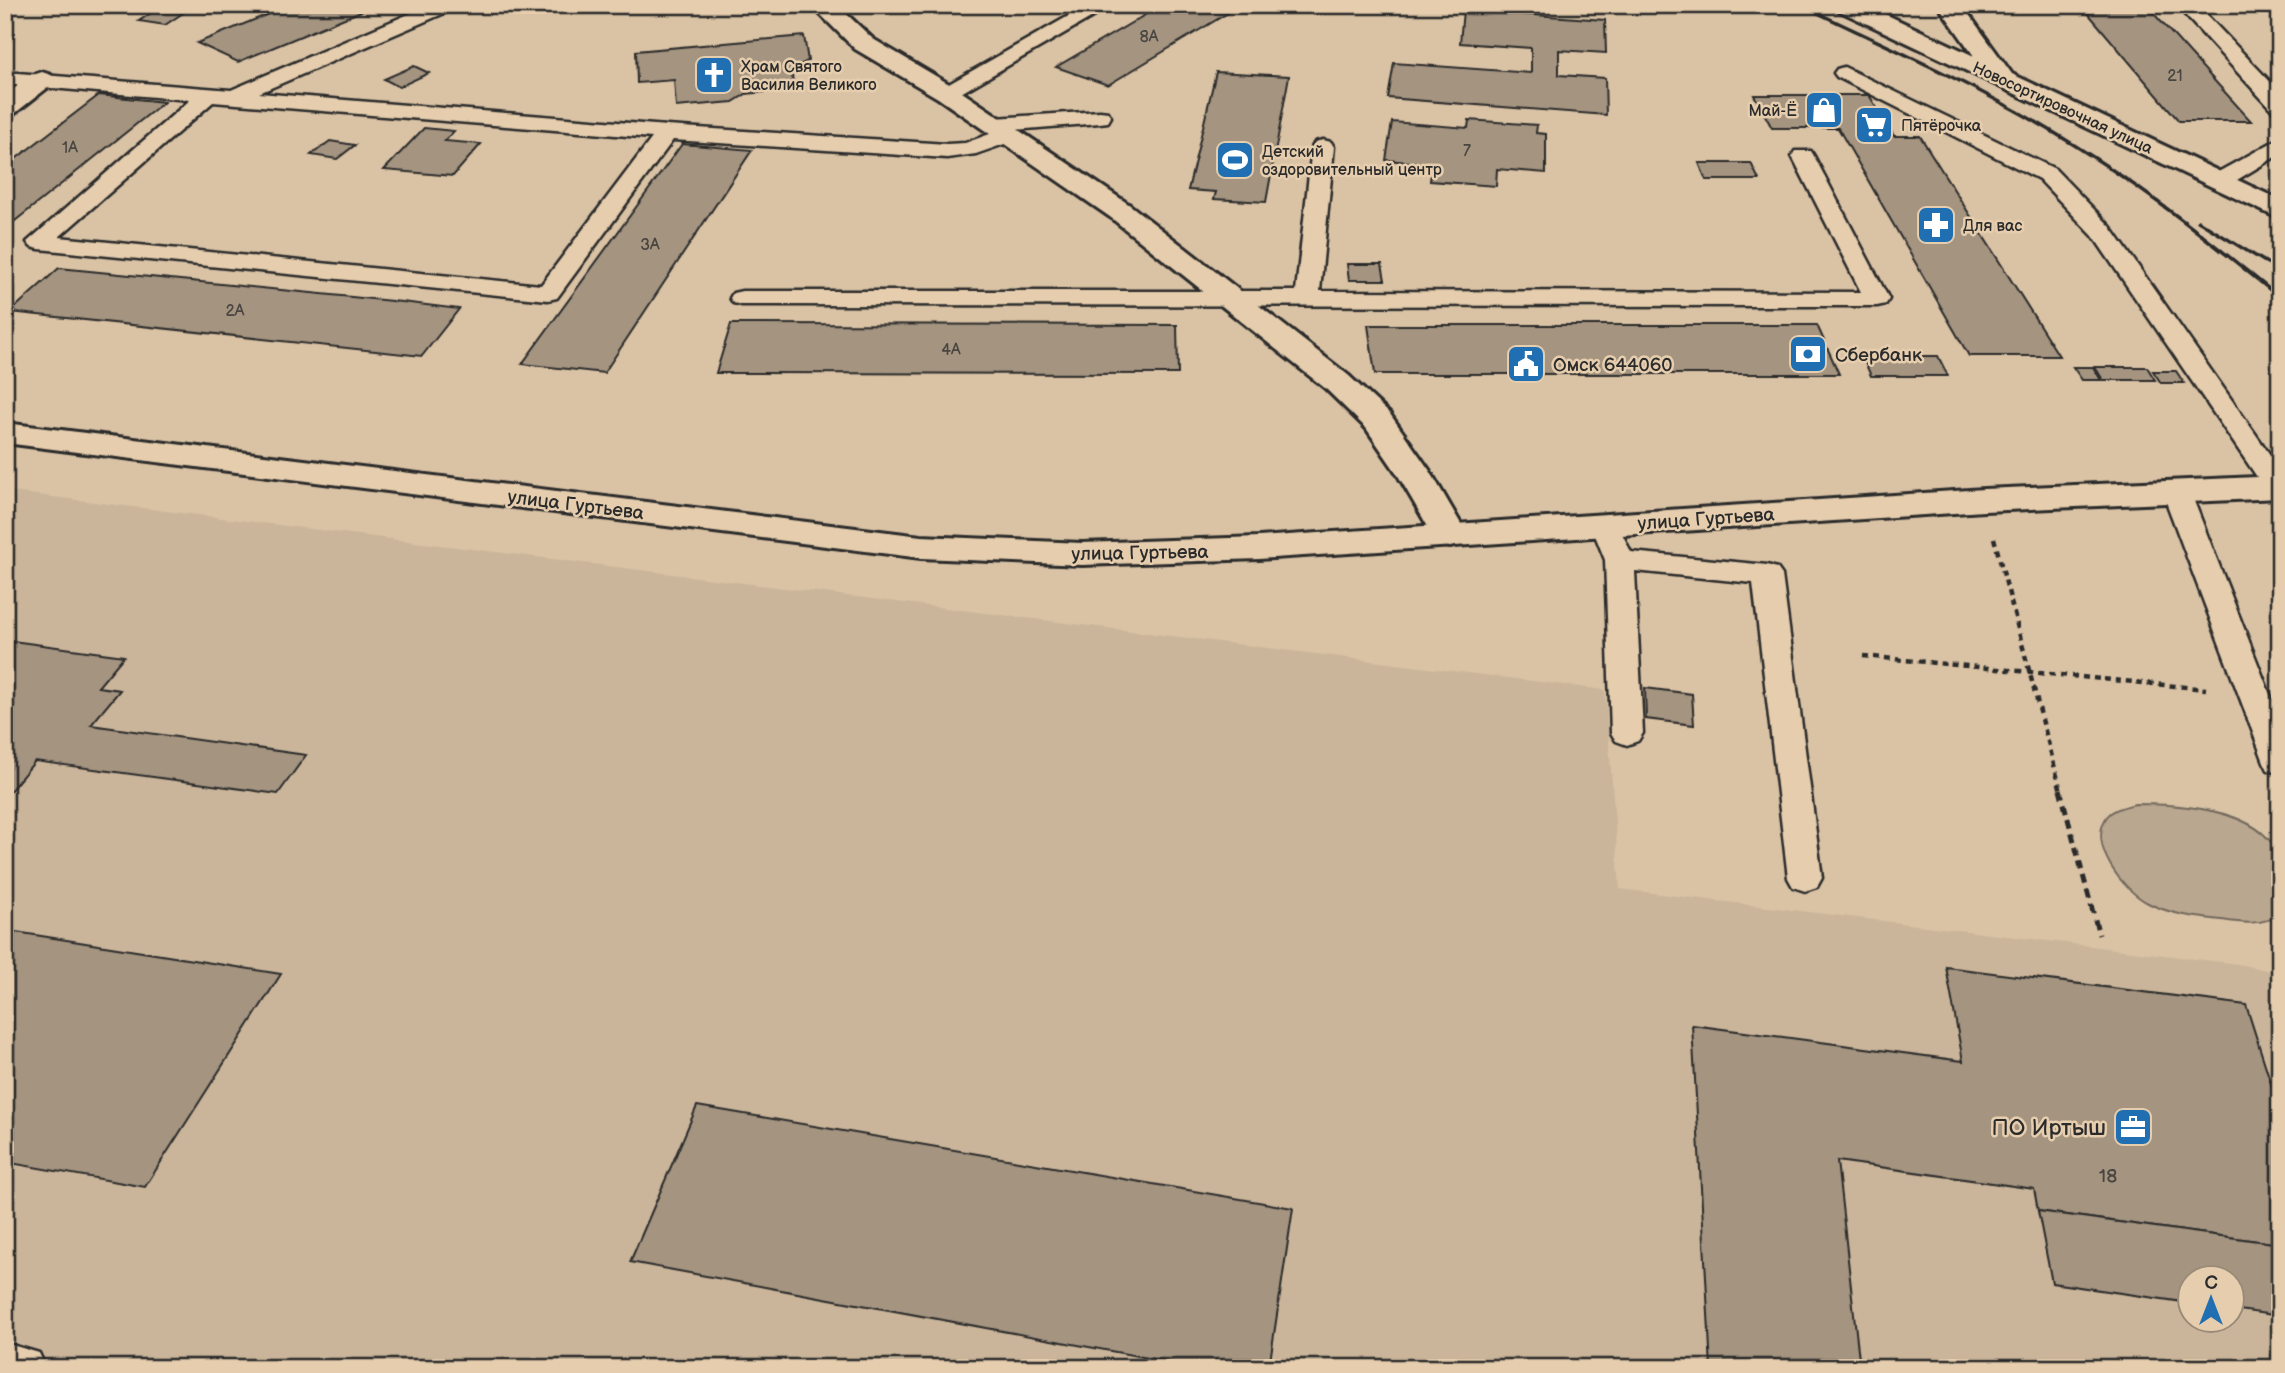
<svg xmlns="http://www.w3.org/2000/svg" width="2285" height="1373" viewBox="0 0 2285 1373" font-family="'Balsamiq Sans',sans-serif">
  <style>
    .built { fill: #cab59a; fill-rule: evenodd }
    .green { fill: #baa78f; stroke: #72695d; stroke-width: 2 }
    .building { fill: #a49480; stroke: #2b2b2b; stroke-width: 2 }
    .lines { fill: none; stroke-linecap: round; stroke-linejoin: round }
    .lane-casing { stroke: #2b2b2b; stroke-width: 5 }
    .street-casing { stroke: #2b2b2b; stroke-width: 6 }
    .secondary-casing { stroke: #2b2b2b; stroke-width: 6 }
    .path-far1 { stroke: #2b2b2b; stroke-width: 4.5; stroke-dasharray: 6 5; stroke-linecap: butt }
    .path { stroke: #2b2b2b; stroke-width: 5; stroke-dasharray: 9 6; stroke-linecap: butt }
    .lane { fill: #e5cdad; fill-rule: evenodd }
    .street { fill: #e5cdad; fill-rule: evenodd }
    .secondary { fill: #e5cdad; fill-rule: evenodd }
    .rail { stroke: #2b2b2b; stroke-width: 3.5 }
    .labels { text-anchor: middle; stroke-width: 5; stroke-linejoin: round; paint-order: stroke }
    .number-label { font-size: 16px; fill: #494540 }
    .far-poi-label { font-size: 16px; fill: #2b2b2b; stroke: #e5cdad; text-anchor: start }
    .far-street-label { font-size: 16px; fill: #2b2b2b; stroke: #e5cdad }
    .poi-label { font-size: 19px; fill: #2b2b2b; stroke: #e5cdad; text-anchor: start }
    .street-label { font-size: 19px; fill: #2b2b2b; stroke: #e5cdad }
    .near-number-label { font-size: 19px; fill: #494540 }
    .near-poi-label { font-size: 23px; fill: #2b2b2b; stroke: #e5cdad; text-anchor: end }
  </style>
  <rect width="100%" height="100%" fill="#dac3a5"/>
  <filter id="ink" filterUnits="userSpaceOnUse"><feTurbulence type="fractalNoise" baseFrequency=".0143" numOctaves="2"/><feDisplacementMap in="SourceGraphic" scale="14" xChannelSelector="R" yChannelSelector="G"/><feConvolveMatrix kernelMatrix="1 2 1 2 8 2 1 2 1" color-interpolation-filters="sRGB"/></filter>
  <g filter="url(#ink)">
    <path class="built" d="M5 491 1605 690 1620 889 2238 964 2280 973V1368H5ZM2190 1278H2232V1320H2190Z"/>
    <path class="green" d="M2135 804C2176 804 2259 808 2278 854 2284 867 2280 899 2280 914 2263 926 2241 923 2222 920 2197 917 2171 915 2148 903 2124 891 2088 846 2106 818 2112 809 2124 807 2135 804Z"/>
    <g class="building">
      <polygon points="163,5 195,5 165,25 139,21"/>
      <polygon points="291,5 376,5 238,62 197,43"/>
      <polygon points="1162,5 1241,5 1108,85 1056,67"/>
      <polygon points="2081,5 2146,5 2251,121 2179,121"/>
      <polygon points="1463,10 1605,20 1606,53 1559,50 1559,75 1605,78 1606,115 1388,98 1394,63 1531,73 1531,48 1460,43"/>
      <polygon points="804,36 808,61 791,69 794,89 746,94 733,102 676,107 674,80 637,83 636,51"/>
      <polygon points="414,66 429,73 399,87 384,79"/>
      <polygon points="1216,72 1289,76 1266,202 1214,199 1216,192 1188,190"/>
      <polygon points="99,95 164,102 5,229 5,167"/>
      <polygon points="1754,95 1869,95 1894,136 1920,136 2059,356 1969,356 1838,128 1772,128"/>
      <polygon points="1469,120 1537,125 1536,133 1546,134 1546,173 1497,169 1496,186 1430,181 1432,164 1386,160 1392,122 1468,128"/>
      <polygon points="424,128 454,131 445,141 481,144 453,176 384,170"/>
      <polygon points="330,141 355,145 337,159 311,155"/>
      <polygon points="682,144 752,150 604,373 522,364"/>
      <polygon points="1699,163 1751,163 1759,180 1706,180"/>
      <polygon points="1347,264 1382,264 1385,280 1349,280"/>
      <polygon points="59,268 402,302 459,309 422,356 10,312"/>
      <polygon points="731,324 1177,325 1178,374 716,373"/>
      <polygon points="1368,325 1817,325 1839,374 1375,374"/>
      <polygon points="1862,356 1938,356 1948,376 1871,376"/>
      <polygon points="2073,367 2093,367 2101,380 2082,380"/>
      <polygon points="2095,367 2147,367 2155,380 2103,380"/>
      <polygon points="2153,371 2176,371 2184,383 2161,383"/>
      <polygon points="5,640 124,656 98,687 120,690 91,725 306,755 278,794 35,761 5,797"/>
      <polygon points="1645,688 1692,694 1694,725 1646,719"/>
      <polygon points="16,932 281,974 145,1187 5,1162 5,946"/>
      <polygon points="1946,967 2246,1005 2277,1102 2280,1102 2280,1227 2275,1226 2280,1244 2038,1211 2034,1189 1837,1161 1860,1368 1711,1368 1692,1025 1963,1061"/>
      <polygon points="697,1106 1293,1208 1269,1368 1202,1368 630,1262"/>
      <polygon points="2038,1211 2280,1244 2280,1316 2232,1309 2232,1278 2190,1278 2190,1303 2052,1283"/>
    </g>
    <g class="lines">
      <defs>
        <g id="lane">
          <path d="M430 5H457L454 9 259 93 667 126 947 144 965 143 998 131 986 130 983 125 986 120 994 118 1100 111 1108 112 1111 117 1108 122 1100 123 1014 130 1019 135 1016 140 976 154 947 158 673 140 557 298 548 300 39 249 31 247 27 242 190 100 5 84V72L231 90ZM213 102 652 138 541 285 59 237Z"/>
          <polygon points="1088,5 1113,5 954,97 940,97 936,93 940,89"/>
          <polygon points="2176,5 2197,5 2280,92 2280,111 2272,110"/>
          <polygon points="1844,67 2055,169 2110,226 2280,469 2280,495 2268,493 2093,236 2039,179 1837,77 1834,73 1837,69"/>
          <polygon points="2280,138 2280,154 2227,186 2211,186 2208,181 2211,176"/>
          <polygon points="1323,140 1331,142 1334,147 1320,291 1861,292 1792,156 1795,151 1811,151 1814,156 1889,299 1886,304 1877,306 742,305 733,303 730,298 733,293 742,291 1296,291 1312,147 1315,142"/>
          <polygon points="2176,482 2186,485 2190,491 2280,720 2280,774 2268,770 2264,762 2162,491 2166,485"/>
          <polygon points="1605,516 1615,519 1631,552 1767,565 1777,568 1782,575 1822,878 1817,887 1805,891 1793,887 1788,878 1753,583 1635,571 1643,733 1638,741 1627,745 1616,741 1611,733 1605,560 1591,525 1595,519"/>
          <polygon points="5,1343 39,1353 46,1368 5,1368"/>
        </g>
        <g id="street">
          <polygon points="811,5 837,5 873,39 956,88 1130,205 1348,375 1390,414 1430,471 1468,536 1462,544 1450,547 1438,544 1396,472 1366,428 1326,389 1110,217 938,98 855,49"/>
          <polygon points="1834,5 1866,5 1974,56 1938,5 1962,5 2012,74 2280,200 2280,219 1838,10"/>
          <polygon points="42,72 51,75 55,80 51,85 14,114 5,116 5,95 33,75"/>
        </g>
        <polygon id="secondary" points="5,423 921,536 1082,543 1259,537 1984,489 2280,476 2280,498 1984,511 1259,559 1082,565 921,558 5,443"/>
      </defs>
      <use href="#lane" class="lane-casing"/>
      <use href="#street" class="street-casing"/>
      <use href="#secondary" class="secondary-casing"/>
      <g class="path-far1">
        <polyline points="1994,538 2061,791"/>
        <polyline points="1863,656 2206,689"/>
      </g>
      <polyline class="path" points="2060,789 2099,935"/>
      <use href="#lane" class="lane"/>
      <use href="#street" class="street"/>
      <use href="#secondary" class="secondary"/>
      <g class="rail">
        <path d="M1801 5C1884 45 1969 82 2048 129 2131 178 2206 237 2280 298"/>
        <polyline points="2198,221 2280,271"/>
      </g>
    </g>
  </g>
  <defs>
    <symbol id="church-square" viewBox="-11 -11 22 22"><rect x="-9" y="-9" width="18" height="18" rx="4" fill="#1f6fb2" stroke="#e5cdad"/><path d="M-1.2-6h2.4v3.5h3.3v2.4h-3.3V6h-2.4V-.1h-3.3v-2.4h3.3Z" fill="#fff"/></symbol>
    <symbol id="shop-square" viewBox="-11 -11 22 22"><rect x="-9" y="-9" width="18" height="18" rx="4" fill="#1f6fb2" stroke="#e5cdad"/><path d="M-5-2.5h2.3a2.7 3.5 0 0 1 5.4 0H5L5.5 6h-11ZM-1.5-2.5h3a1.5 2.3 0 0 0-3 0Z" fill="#fff"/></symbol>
    <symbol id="supermarket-square" viewBox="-11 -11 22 22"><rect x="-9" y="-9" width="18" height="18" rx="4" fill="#1f6fb2" stroke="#e5cdad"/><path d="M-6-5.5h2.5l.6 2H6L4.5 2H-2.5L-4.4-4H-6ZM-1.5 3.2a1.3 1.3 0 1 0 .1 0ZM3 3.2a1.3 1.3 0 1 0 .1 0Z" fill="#fff"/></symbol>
    <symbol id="stadium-square" viewBox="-11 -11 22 22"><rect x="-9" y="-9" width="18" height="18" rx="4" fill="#1f6fb2" stroke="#e5cdad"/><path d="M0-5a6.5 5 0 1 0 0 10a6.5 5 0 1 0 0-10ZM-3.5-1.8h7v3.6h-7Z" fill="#fff"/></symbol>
    <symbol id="pharmacy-square" viewBox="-11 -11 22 22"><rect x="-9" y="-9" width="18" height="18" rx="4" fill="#1f6fb2" stroke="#e5cdad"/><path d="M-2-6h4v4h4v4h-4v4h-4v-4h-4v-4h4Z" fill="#fff"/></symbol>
    <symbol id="bank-square" viewBox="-11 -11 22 22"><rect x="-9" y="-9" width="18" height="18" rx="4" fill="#1f6fb2" stroke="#e5cdad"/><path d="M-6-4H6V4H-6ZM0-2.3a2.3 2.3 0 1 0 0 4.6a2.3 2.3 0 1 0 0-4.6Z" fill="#fff"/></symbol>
    <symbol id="civic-square" viewBox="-11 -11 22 22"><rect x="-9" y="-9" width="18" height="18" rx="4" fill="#1f6fb2" stroke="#e5cdad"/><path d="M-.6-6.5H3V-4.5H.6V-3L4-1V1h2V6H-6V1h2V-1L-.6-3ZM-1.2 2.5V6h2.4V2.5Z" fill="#fff"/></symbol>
    <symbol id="office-square" viewBox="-11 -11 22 22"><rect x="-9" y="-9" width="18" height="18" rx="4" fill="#1f6fb2" stroke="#e5cdad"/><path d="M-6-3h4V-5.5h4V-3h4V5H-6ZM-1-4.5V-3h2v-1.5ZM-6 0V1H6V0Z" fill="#fff"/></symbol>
  </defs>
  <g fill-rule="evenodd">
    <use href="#church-square" x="692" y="53" width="44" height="44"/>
    <use href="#shop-square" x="1802" y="88" width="44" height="44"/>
    <use href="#supermarket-square" x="1852" y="103" width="44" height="44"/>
    <use href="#stadium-square" x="1213" y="138" width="44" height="44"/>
    <use href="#pharmacy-square" x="1914" y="203" width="44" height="44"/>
    <use href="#bank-square" x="1786" y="332" width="44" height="44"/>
    <use href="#civic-square" x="1504" y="342" width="44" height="44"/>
    <use href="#office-square" x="2111" y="1105" width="44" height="44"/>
  </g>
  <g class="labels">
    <g class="number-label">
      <text x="1149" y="42">8А</text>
      <text x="2175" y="81">21</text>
      <text x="70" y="153">1А</text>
      <text x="1467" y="156">7</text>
      <text x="650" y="250">3А</text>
      <text x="235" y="316">2А</text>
      <text x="951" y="355">4А</text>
    </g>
    <g class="far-poi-label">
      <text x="741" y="72">Храм Святого<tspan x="741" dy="18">Василия Великого</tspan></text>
      <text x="1797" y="116" text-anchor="end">Май-Ё</text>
      <text x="1901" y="131">Пятёрочка</text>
      <text x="1262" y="157">Детский<tspan x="1262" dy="18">оздоровительный центр</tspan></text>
      <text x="1963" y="231">Для вас</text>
    </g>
    <g class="far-street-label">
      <text transform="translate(2063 107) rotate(25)" y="6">Новосортировочная улица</text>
    </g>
    <g class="poi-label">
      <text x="1835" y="361">Сбербанк</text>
      <text x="1553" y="371">Омск 644060</text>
    </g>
    <g class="street-label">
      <text transform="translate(576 504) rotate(7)" y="7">улица Гуртьева</text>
      <text transform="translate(1706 518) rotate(-4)" y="7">улица Гуртьева</text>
      <text transform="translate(1140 552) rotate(-1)" y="7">улица Гуртьева</text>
    </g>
    <g class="near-number-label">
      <text x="2108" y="1182">18</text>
    </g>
    <g class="near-poi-label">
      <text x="2106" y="1135">ПО Иртыш</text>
    </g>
  </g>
  <rect width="2285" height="1373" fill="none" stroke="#e5cdad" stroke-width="28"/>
  <rect x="14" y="14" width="2257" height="1345" fill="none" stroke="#2b2b2b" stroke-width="2.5" filter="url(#ink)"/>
  <g transform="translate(2211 1299)"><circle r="33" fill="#e5cdad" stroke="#9b8c79" stroke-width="2"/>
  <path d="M0-5L12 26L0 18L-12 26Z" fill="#1f6fb2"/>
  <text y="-10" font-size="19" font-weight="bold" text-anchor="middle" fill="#2b2b2b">С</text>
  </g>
</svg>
